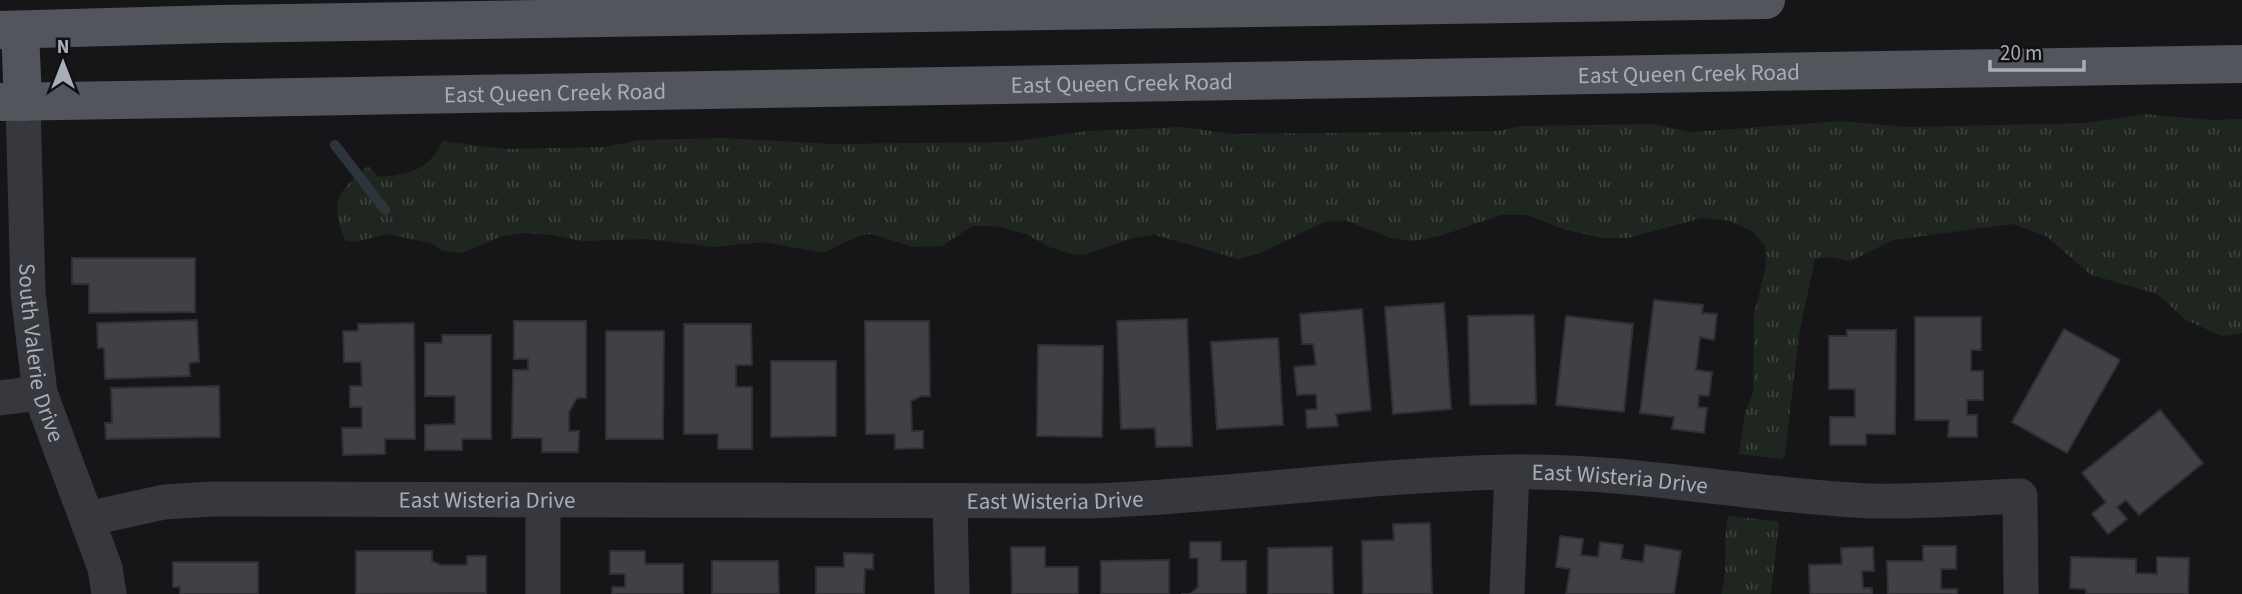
<svg xmlns="http://www.w3.org/2000/svg" width="2242" height="594" viewBox="0 0 2242 594" font-family="'Source Sans 3',sans-serif">
  <style>
    .grass { fill: url(#grass-tufts) }
    .lines { fill: none; stroke-linecap: round; stroke-linejoin: round }
    .stream { stroke: #2c353c; stroke-width: 10 }
    .building { fill: #404145; stroke: #303034; stroke-width: 2 }
    .minor { stroke: #37383d; stroke-width: 35 }
    .major { stroke: #53555c; stroke-width: 38 }
    .labels { text-anchor: middle; stroke-width: 5; stroke-linejoin: round; paint-order: stroke }
    .street-label { font-size: 23px; fill: #a8adb8; stroke: #111113 }
  </style>
  <defs>
    <pattern id="grass-tufts" width="24" height="20" patternUnits="userSpaceOnUse" patternTransform="scale(1.75)"><rect width="24" height="20" fill="#1e261f"/><path d="M3 7l-1-3M5 7V3M7 7l1-3M15 17l-1-3M17 17v-4M19 17l1-3" fill="none" stroke="#3c433d"/></pattern>
  </defs>
  <rect width="100%" height="100%" fill="#161618"/>
  <g class="grass">
    <path d="M2144 114 2212 120 2242 119V333L2222 336 2186 320 2157 294 2091 275 2046 236 2012 224 1893 240 1851 261 1831 257 1815 259 1799 334 1785 455 1782 459 1739 454 1745 413 1753 393 1754 315 1766 266 1765 246 1755 233 1730 221 1702 218 1628 238H1603L1566 230 1527 215H1501L1440 236 1414 241 1391 238 1347 221 1324 222 1261 253 1239 259 1155 235 1133 238 1084 255 1072 254 1049 247 1026 234 996 226H972L942 246 913 247 872 234 861 235 823 253 765 242 714 247 646 239 582 241 551 235 524 233 502 236 462 253 442 251 431 243 386 234 356 242 345 240C329 200 338 192 368 166L379 177C407 175 431 170 442 141L505 149 604 147 640 140 725 138 831 144 1009 142 1088 131 1183 127 1232 134 1496 131 1524 126 1651 124 1692 132 1841 121 1906 127 2087 123Z"/>
    <path d="M1728 516 1776 521 1779 524 1771 594H1721C1729 568 1722 542 1728 516Z"/>
  </g>
  <g class="lines">
    <polyline class="stream" points="335,145 385,210"/>
  </g>
  <g class="building">
    <polygon points="72,258 195,258 195,312 89,313 89,284 72,284"/>
    <polygon points="1654,300 1703,305 1702,313 1717,314 1714,340 1700,337 1696,370 1712,372 1709,396 1699,395 1698,407 1707,408 1704,433 1672,429 1674,417 1640,413"/>
    <polygon points="1444,303 1451,409 1393,414 1385,307"/>
    <polygon points="1362,309 1371,410 1336,414 1338,426 1307,428 1306,410 1317,409 1316,394 1297,395 1294,367 1316,365 1313,344 1302,344 1300,314"/>
    <polygon points="1534,315 1536,404 1470,405 1468,316"/>
    <polygon points="1566,316 1633,324 1624,412 1556,405"/>
    <polygon points="1915,317 1981,317 1981,350 1971,350 1971,371 1983,371 1983,400 1967,400 1967,415 1977,415 1977,437 1948,437 1949,420 1915,420"/>
    <polygon points="1187,319 1192,446 1156,447 1155,428 1121,429 1117,321"/>
    <polygon points="197,320 199,362 189,363 190,376 105,379 104,348 98,348 97,323"/>
    <polygon points="514,321 586,321 586,398 577,398 569,412 569,431 579,431 578,452 542,452 542,438 512,438 513,370 528,370 528,359 514,359"/>
    <polygon points="865,321 929,321 930,396 921,396 911,401 912,431 923,431 923,448 895,449 895,434 866,434"/>
    <polygon points="414,323 415,439 385,439 385,454 343,455 342,428 362,428 362,407 350,407 350,386 362,386 361,362 344,362 343,331 358,331 358,324"/>
    <polygon points="684,324 751,324 752,365 736,365 736,387 752,387 752,449 718,449 718,434 684,434"/>
    <polygon points="2064,329 2120,360 2067,453 2012,422"/>
    <polygon points="1847,330 1896,330 1895,434 1866,434 1866,445 1830,445 1830,417 1855,417 1855,389 1829,389 1829,336 1847,336"/>
    <polygon points="606,331 664,331 663,439 606,439"/>
    <polygon points="442,335 491,335 491,439 462,439 462,450 425,450 425,425 455,424 455,396 425,396 425,343 442,343"/>
    <polygon points="1278,338 1283,425 1217,429 1211,342"/>
    <polygon points="1038,345 1103,346 1102,437 1037,436"/>
    <polygon points="771,361 836,361 836,436 771,437"/>
    <polygon points="219,386 220,437 106,439 105,423 112,423 111,388"/>
    <polygon points="2160,410 2203,463 2139,515 2126,500 2117,507 2127,519 2108,534 2092,514 2106,502 2082,473"/>
    <polygon points="1430,523 1432,594 1363,594 1362,541 1394,540 1393,524"/>
    <polygon points="1560,536 1583,539 1581,555 1598,557 1600,542 1623,545 1621,559 1643,562 1645,545 1681,551 1674,594 1566,594 1570,569 1556,567"/>
    <polygon points="1190,542 1221,542 1221,561 1246,561 1246,594 1181,594 1190,594 1198,587 1198,558 1190,558"/>
    <polygon points="1923,546 1956,546 1956,569 1941,569 1941,589 1957,589 1957,594 1888,594 1887,561 1923,561"/>
    <polygon points="1011,547 1045,547 1045,567 1078,567 1078,594 1012,594"/>
    <polygon points="1332,547 1333,594 1268,594 1268,548"/>
    <polygon points="1873,547 1874,571 1862,571 1863,588 1872,588 1872,594 1810,594 1809,565 1842,564 1841,548"/>
    <polygon points="356,551 432,551 432,561 441,565 467,565 467,556 486,556 486,593 356,594"/>
    <polygon points="610,551 645,551 645,564 683,564 683,594 612,594 612,587 625,587 625,574 610,574"/>
    <polygon points="844,553 873,554 873,569 865,569 864,594 816,594 816,567 844,567"/>
    <polygon points="2071,557 2136,559 2136,573 2157,574 2157,557 2189,558 2188,594 2086,594 2086,589 2070,588"/>
    <polygon points="1169,560 1169,594 1101,594 1101,561"/>
    <polygon points="712,561 778,561 779,594 712,594"/>
    <polygon points="173,562 258,562 258,594 180,594 180,587 173,587"/>
  </g>
  <g class="lines">
    <g class="minor">
      <path id="s1" d="M23 102 28 293 40 393 105 568 109 594"/>
      <polyline points="0,398 40,393"/>
      <polyline points="950,502 952,594"/>
      <path id="s2" d="M87 519 164 502 211 499 1089 501C1231 496 1371 474 1513 472 1633 470 1752 496 1872 501 1921 502 1971 498 2020 496L2021 594"/>
      <polyline points="543,594 543,501"/>
      <polyline points="1507,594 1512,472"/>
    </g>
    <g class="major">
      <polyline points="0,30 216,24 1766,0"/>
      <polyline points="20,30 23,102"/>
      <path id="s3" d="M0 102 2242 64"/>
    </g>
  </g>
  <g class="labels">
    <g class="street-label">
      <text dy="8" stroke="none"><textPath href="#s3" startOffset="1689">East Queen Creek Road</textPath></text>
      <text dy="8" stroke="none"><textPath href="#s3" startOffset="1122">East Queen Creek Road</textPath></text>
      <text dy="8" stroke="none"><textPath href="#s3" startOffset="555">East Queen Creek Road</textPath></text>
      <text dy="8" stroke="none"><textPath href="#s1" startOffset="252">South Valerie Drive</textPath></text>
      <text dy="8" stroke="none"><textPath href="#s2" startOffset="1536">East Wisteria Drive</textPath></text>
      <text dy="8" stroke="none"><textPath href="#s2" startOffset="970">East Wisteria Drive</textPath></text>
      <text dy="8" stroke="none"><textPath href="#s2" startOffset="402">East Wisteria Drive</textPath></text>
    </g>
  </g>
  <g transform="translate(63 63)" stroke="#111113" stroke-width="5" paint-order="stroke">
  <path d="M0-5L12 26L0 18L-12 26Z" fill="#a8adb8"/>
  <text y="-10" font-size="19" font-weight="bold" text-anchor="middle" fill="#a8adb8">N</text>
  </g>
  <path d="M1990 60v10h94v-10" fill="none" stroke="#a8adb8" stroke-width="3.5"/>
  <text x="2000" y="60" font-size="21" fill="#a8adb8" stroke="#111113" stroke-width="5" paint-order="stroke">20 m</text>
</svg>
